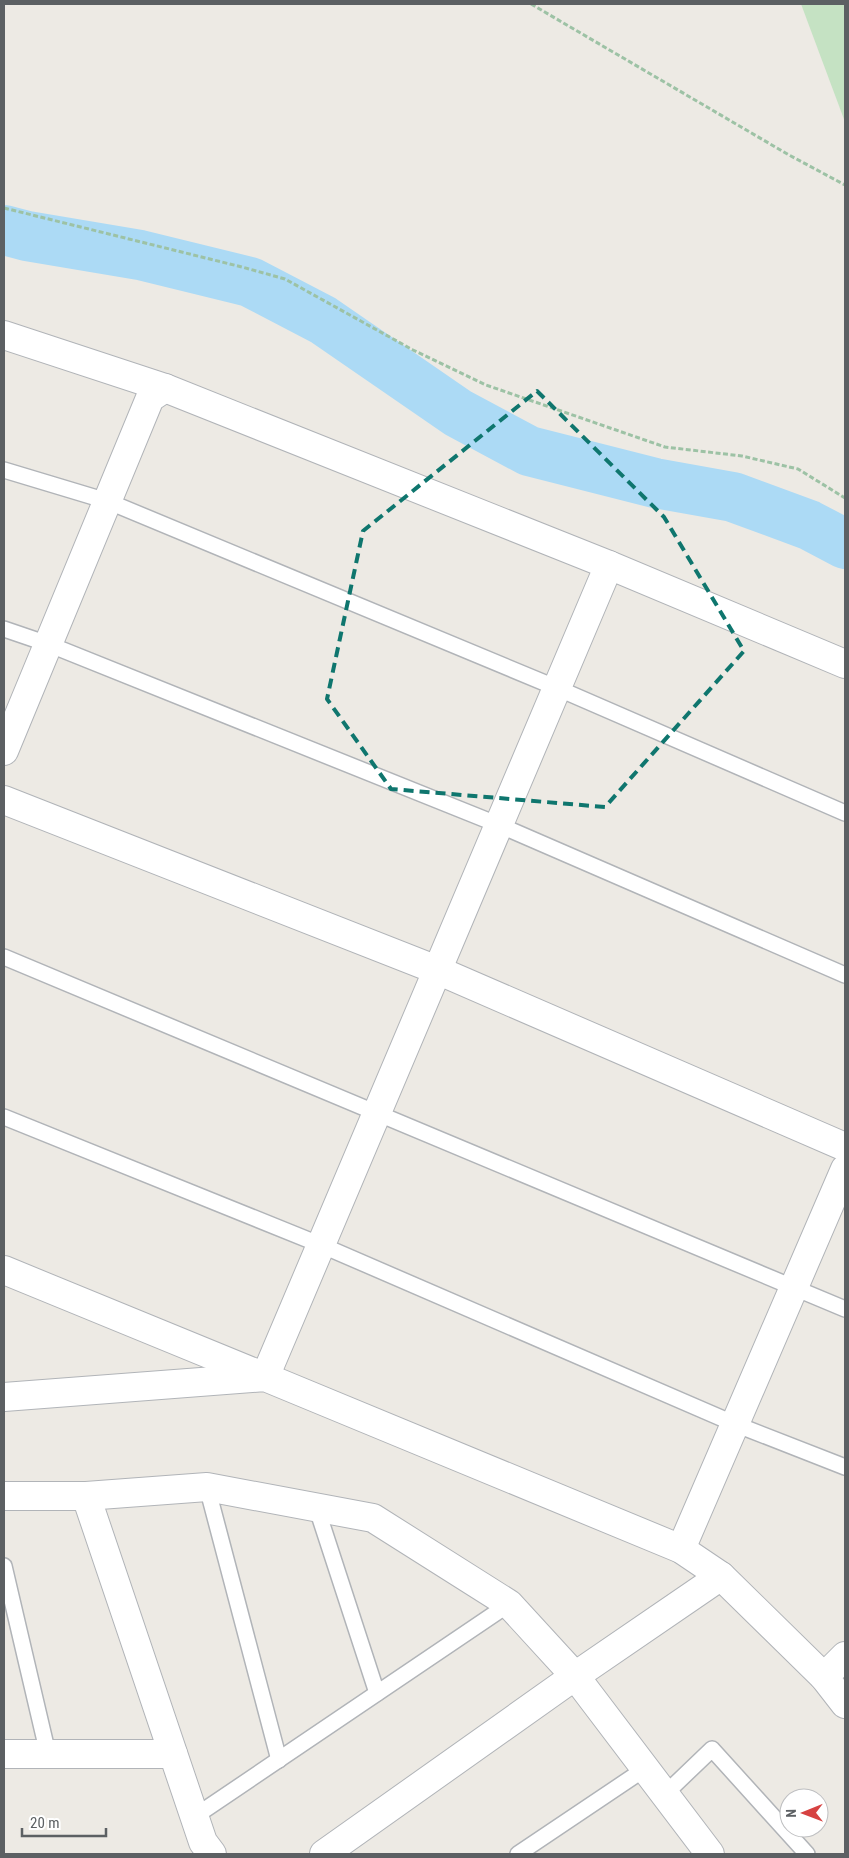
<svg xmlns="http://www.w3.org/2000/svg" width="849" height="1858" viewBox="0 0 849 1858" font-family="'Roboto Condensed',sans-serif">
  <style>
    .green { fill: #c5e2c3 }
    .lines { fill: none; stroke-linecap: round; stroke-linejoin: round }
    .river { stroke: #acdaf5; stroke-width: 50 }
    .service-casing { stroke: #b1b4b8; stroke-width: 18 }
    .minor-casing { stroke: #b1b4b8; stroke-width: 30 }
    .tertiary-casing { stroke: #b1b4b8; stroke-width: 30 }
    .path { stroke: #9dc2a5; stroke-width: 3; stroke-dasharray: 5 2.5; stroke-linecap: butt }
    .service { stroke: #fff; stroke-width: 15 }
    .minor { stroke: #fff; stroke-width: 28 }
    .tertiary { stroke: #fff; stroke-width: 28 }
    .marked { fill: none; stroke: #0f766e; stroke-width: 4; stroke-dasharray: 10 6; stroke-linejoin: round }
  </style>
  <rect width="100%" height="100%" fill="#edeae4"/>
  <polygon class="green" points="801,4 845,4 845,122"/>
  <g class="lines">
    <polyline class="river" points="4,230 27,236 140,255 250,282 323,320 458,413 529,451 655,483 733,497 809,525 845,544"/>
    <defs>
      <g id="service">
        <polyline points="4,470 107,501 557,688 845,813"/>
        <polyline points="4,629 48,644 499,825 845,975"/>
        <polyline points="4,957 845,1309"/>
        <polyline points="4,1117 321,1245 735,1424 845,1467"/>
        <polyline points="207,1487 279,1760"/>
        <polyline points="317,1509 377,1693"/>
        <polyline points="4,1566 48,1754"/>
        <polyline points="665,1794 712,1749 807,1854"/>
        <polyline points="194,1817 509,1604"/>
        <polyline points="518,1854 646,1768"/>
      </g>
      <g id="minor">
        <polyline points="4,335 165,388 609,565 845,664"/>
        <polyline points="4,800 437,970 845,1147"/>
        <polyline points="4,1270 265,1377 609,565"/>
        <polyline points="4,1397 265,1377 681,1549 721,1576 824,1677 845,1704"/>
        <polyline points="4,1496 86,1496 207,1487 373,1518 509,1604 575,1676 710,1854"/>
        <polyline points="86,1496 203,1842 212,1854"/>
        <polyline points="681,1549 845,1169"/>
        <polyline points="824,1677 845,1656"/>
        <polyline points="4,1754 173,1754"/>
        <polyline points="324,1854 575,1676 721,1576"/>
      </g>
      <polyline id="tertiary" points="4,751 150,398 165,388"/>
    </defs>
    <use href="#service" class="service-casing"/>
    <use href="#minor" class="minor-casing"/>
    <use href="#tertiary" class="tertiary-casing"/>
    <g class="path">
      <polyline points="531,4 789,155 845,185"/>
      <polyline points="4,208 242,267 285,279 413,350 486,385 665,447 742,456 798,469 845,498"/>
    </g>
    <use href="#service" class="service"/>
    <use href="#minor" class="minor"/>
    <use href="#tertiary" class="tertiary"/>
  </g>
  <path class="marked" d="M537 391 664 517 744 651 605 807 391 789 327 699 363 531Z"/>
  <rect width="849" height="1858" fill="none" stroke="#5c6063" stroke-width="10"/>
  <g transform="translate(804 1813) rotate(269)"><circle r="24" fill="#ffffff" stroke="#bebfc1"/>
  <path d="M0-4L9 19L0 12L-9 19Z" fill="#d64241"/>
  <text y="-8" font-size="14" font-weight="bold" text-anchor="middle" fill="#5c6063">N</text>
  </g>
  <path d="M22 1828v8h84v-8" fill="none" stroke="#5c6063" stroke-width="2.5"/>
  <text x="30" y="1828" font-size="15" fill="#5c6063" stroke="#ffffff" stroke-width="4" paint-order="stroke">20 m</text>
</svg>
